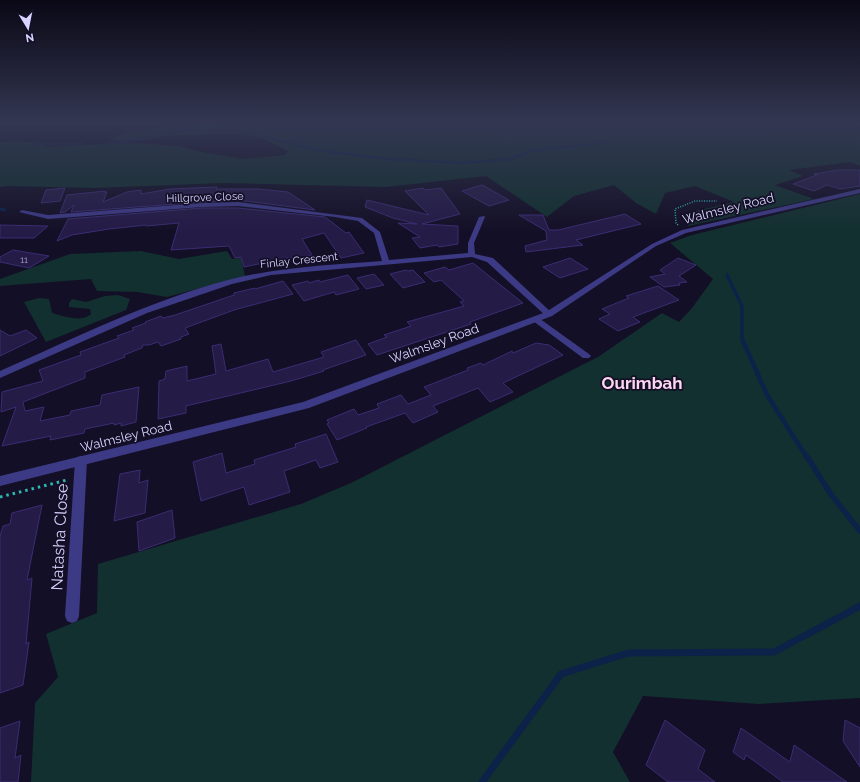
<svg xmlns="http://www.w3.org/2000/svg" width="860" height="782" viewBox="0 0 860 782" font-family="Raleway,sans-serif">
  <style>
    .green { fill: #12302f }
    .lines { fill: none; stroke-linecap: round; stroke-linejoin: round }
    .stream-far5 { stroke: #0c2248; stroke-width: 2.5 }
    .stream-far4 { stroke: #0c2248; stroke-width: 3 }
    .stream-far3 { stroke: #0c2248; stroke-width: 3.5 }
    .stream-far2 { stroke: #0c2248; stroke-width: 4.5 }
    .stream-far1 { stroke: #0c2248; stroke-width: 5.5 }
    .stream { stroke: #0c2248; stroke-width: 7 }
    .building { fill: #241b47; stroke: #3b2d73 }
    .path-far1 { stroke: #2fb8b0; stroke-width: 1.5; stroke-dasharray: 1 1.5; stroke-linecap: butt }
    .path { stroke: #2fb8b0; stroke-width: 3; stroke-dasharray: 2.5 4; stroke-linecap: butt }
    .minor { fill: #3d3a85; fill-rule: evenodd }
    .tertiary { fill: #3d3a85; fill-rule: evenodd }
    .labels { text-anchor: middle; stroke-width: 3.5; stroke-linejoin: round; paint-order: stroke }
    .far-number-label { font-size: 9px; fill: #aca6d1 }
    .far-street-label { font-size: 11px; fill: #d9d4ff; stroke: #130f26 }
    .street-label { font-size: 13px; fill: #d9d4ff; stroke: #130f26 }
    .near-street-label { font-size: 16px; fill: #d9d4ff; stroke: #130f26 }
    .district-label { font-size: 17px; font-weight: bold; fill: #ffd6f0; stroke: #130f26 }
  </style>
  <rect width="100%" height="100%" fill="#130f26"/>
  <g class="green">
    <polygon points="191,123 860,123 860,166 850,162 789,170 803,176 775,185 814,199 688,226 683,214 734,202 695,186 665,193 656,214 636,203 614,185 574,196 547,217 486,176 386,187 224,183 95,188 7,186 0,187 0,165 1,164 0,164 0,142 15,141 46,143 51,143 43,147 133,143 177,146 207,153 244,159 285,155 288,151 263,138 241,134 147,136 137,141 111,141 115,136 135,131"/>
    <polygon points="860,194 860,698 759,704 643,696 613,752 630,782 31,782 35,703 58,677 46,634 97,613 98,564 301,504 351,483 582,365 598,357 662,313 679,322 692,308 713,279 670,243 692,235"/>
    <polygon points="141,251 179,259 227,251 232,259 241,258 245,276 167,297 137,292 97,291 91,279 0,286 0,279 70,254"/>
    <path d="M118 295 130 299 126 310 46 342 24 302 39 298 49 299 52 313C64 316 81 323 91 314L90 309 69 307V303L72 299 86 302 105 296Z"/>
  </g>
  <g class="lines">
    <g class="stream-far5">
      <polyline points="33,144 83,144"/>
      <polyline points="107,144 144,139 207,125 263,136 311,149 388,159 462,163 510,159 531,151 607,142"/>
    </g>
    <polyline class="stream-far4" points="0,209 5,210"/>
    <polyline class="stream-far3" points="727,275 742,306 742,339 743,342"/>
    <polyline class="stream-far2" points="743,341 767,395 806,456"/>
    <polyline class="stream-far1" points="806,455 830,493 860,531"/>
    <polyline class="stream" points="482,782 561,674 628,653 774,652 860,606"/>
  </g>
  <g class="building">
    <polygon points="838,170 860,170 860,186 840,189 827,185 814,191 793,184 817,175 814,174"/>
    <polygon points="482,185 484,186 509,200 489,206 462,191"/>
    <polygon points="217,187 216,189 258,189 288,192 315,210 238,200 202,202 71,212 74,205 65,212 60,213 67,195 105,191 104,192 107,192 103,202 127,192 141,190 141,194 170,189"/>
    <polygon points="65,188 60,201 41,203 46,190"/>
    <polygon points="423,188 425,190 441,188 460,214 422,224 458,226 458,244 439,247 437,245 420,248 412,238 420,237 398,223 417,224 393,218 365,207 367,200 429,215 405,191"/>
    <polygon points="202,208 238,208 325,217 346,233 349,232 364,253 341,258 324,233 302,239 312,255 299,258 287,258 244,267 241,257 235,258 229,246 171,250 179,223 146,226 146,225 109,229 72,235 57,241 68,219"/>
    <polygon points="625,214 641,224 576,240 583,245 526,252 525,246 547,240 546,231 519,215 543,215 549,230 558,230"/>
    <polygon points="0,225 48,226 34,238 0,238"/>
    <polygon points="13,250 49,256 29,268 0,262 0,257"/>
    <polygon points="570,258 588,269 560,278 543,267"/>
    <polygon points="678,258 696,265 679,276 687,282 679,283 680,285 664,287 650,277 665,274 660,270"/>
    <polygon points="473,263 523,303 470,322 471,324 377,355 368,344 387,337 384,335 411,326 407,322 464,306 460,302 464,301 441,280 434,282 424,273 445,267 449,270"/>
    <polygon points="406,270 408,271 413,270 425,282 403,288 390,274"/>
    <polygon points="374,274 384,285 366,289 357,278"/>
    <polygon points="348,275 359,289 336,295 334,292 304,301 292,285 308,281 309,283 319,280 320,282"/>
    <polygon points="283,281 293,294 234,310 185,328 189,334 181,337 181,339 161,346 158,342 149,345 143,345 142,348 124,355 125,357 85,372 85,378 23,402 25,411 44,407 40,421 70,415 71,411 100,405 102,395 139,387 136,422 121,426 121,423 114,425 114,423 85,429 84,433 50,440 51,436 2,446 16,407 1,412 2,392 43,381 39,370 81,355 80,352 119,338 117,336 134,330 132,328 146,323 145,322 161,316 163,318 175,315 234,295 234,293 255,288 255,289"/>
    <polygon points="658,286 679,300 633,317 640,322 618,331 599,319 610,314 602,309 629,298 626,296"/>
    <polygon points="0,330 10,336 26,330 37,338 0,356"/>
    <polygon points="356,340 366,355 323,370 324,371 291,381 186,406 186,413 158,419 159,381 165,379 166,371 187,366 187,381 216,374 212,346 221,344 226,371 268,359 273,372 324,357 321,352"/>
    <polygon points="536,343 549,345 563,355 503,383 513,392 490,402 478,388 433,406 438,412 413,423 405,413 366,427 367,428 337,440 327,424 329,423 327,420 354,409 358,415 379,408 377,404 401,395 408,404 431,395 424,387 468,370 467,368 481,363 483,365 512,351 513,353"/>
    <polygon points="326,434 338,462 320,468 316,460 284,471 290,492 249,505 244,487 201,501 193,462 222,453 226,473 255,464 254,460 296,447 295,444"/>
    <polygon points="140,470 139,483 148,480 145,513 114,521 120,474"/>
    <polygon points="42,505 27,580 32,578 26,644 29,642 23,685 0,693 0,536 3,526 10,524 12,513"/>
    <polygon points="172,510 175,538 139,551 137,522"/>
    <polygon points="665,720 705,750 698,769 715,782 668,782 646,765"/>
    <polygon points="845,720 860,728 860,767 843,741"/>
    <polygon points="20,721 15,758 21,755 18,782 0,782 0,728"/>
    <polygon points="741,728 790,762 794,745 847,782 783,782 746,755 744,760 733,752"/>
  </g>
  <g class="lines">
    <polyline class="path-far1" points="678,225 676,223 675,209 695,201 717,201"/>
    <polyline class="path" points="0,497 67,480"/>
    <g class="minor">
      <path d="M238 202 362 218 380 232 389 260 468 253V243L479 217 484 216 485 217 474 243 475 254 493 258 553 314 552 316H546L487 262 472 257 271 275 232 284 147 313 0 378V371C75 338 149 301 228 280 278 267 331 265 382 261L374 233 358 221 335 217 238 206 202 207 48 219 19 212 22 210 48 215 202 203Z"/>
      <polygon points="536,316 589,354 591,356 589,358 583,358 533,321 532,319 533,317"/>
      <polygon points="81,456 85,457 87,460 79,616 77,621 72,623 67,621 65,616 75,460 77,457"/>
    </g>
    <polygon class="tertiary" points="860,189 860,193 686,233 656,246 552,316 309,408 0,486 0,476 303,402 546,312 652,244 682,230"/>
  </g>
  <linearGradient id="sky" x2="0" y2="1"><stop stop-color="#0a0815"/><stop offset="0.53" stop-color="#333752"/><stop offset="1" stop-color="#333752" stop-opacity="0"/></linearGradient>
  <rect width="860" height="232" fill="url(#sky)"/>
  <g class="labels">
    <g class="far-number-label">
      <text x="24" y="263">11</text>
    </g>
    <g class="far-street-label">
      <text transform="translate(205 197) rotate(-2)" y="4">Hillgrove Close</text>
      <text transform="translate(299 260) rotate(-6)" y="4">Finlay Crescent</text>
    </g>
    <g class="street-label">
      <text transform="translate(728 208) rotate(-14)" y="5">Walmsley Road</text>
      <text transform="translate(434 343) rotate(-20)" y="5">Walmsley Road</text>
      <text transform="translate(126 436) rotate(-14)" y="5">Walmsley Road</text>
    </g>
    <g class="near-street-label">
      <text transform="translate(59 537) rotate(-87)" y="6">Natasha Close</text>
    </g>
    <g class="district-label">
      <text x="642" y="389">Ourimbah</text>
    </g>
  </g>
  <g transform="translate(28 28) rotate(170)" stroke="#130f26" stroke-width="3" paint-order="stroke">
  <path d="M0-3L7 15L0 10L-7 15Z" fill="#d9d4ff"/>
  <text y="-6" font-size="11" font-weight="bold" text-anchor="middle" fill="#d9d4ff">N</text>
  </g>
</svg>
